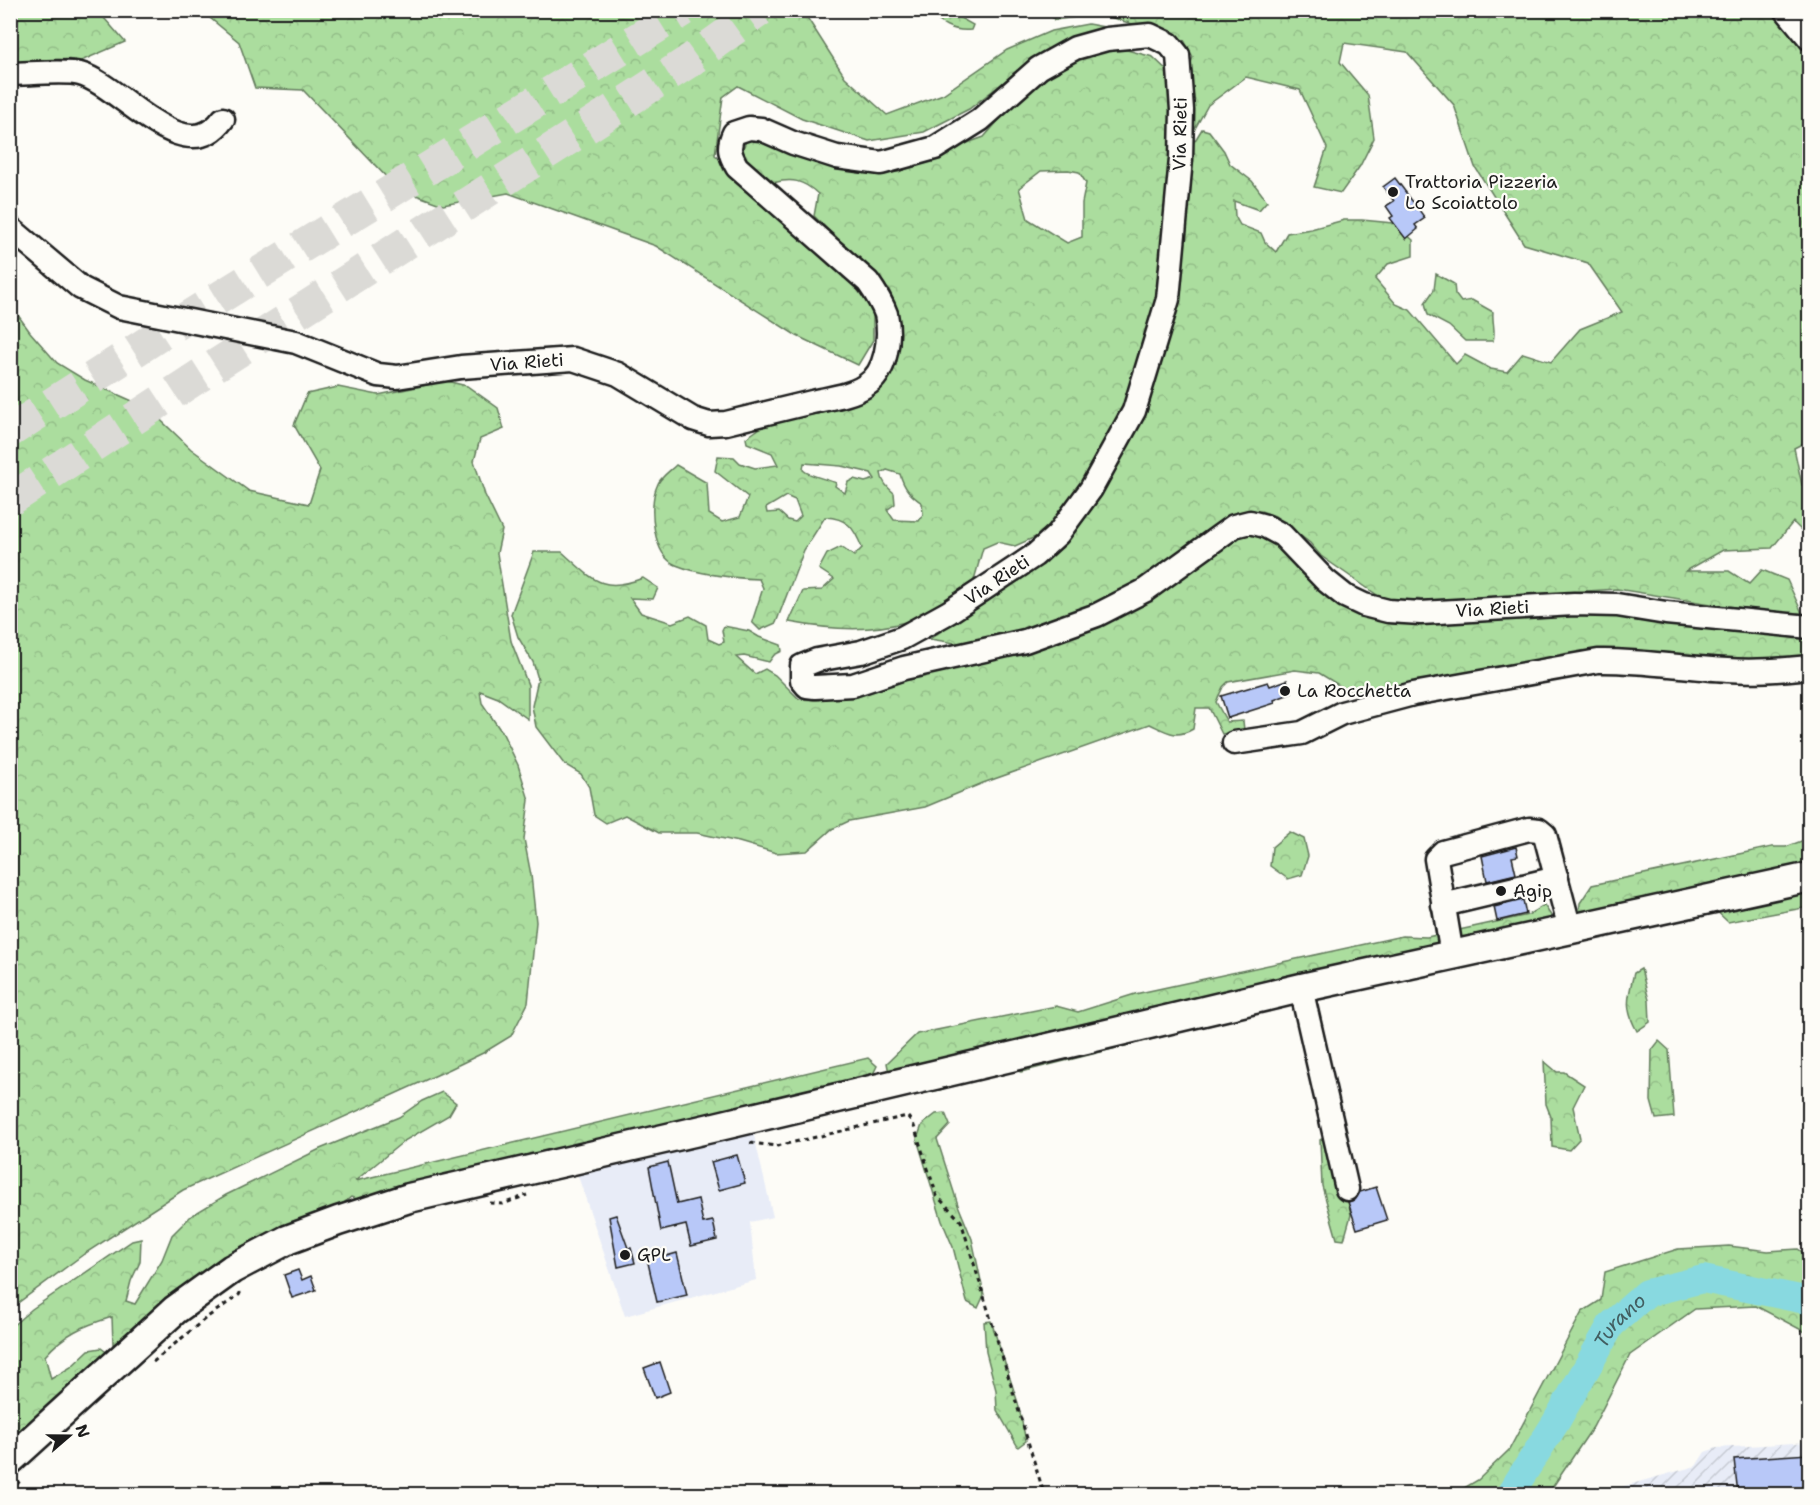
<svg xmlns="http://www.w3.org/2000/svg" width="1820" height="1505" viewBox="0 0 1820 1505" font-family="'Shantell Sans',sans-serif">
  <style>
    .built { fill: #e8ecf7 }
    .industrial { fill: url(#industrial-furrows) }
    .forest { fill: url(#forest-crowns); stroke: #647c5d; stroke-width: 1.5; fill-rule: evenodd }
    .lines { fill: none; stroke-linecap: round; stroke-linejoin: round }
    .river { stroke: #88d9e0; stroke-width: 28 }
    .building { fill: #b8c8f8; stroke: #1c1c1c; stroke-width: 1.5 }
    .highway-tunnel { stroke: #dbdad6; stroke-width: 33; stroke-dasharray: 33 16; stroke-linecap: butt }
    .minor-casing { stroke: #1c1c1c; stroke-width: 27 }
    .major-casing { stroke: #1c1c1c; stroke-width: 33 }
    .path { stroke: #1c1c1c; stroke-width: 3; stroke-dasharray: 4.5 4.5; stroke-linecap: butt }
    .minor { stroke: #fdfcf7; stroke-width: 22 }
    .major { stroke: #fdfcf7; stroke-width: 28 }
    .poi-dot { fill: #1c1c1c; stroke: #fdfcf7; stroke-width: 2 }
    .labels { text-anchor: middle; stroke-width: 4.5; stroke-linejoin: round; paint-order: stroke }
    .street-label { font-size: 18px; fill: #1c1c1c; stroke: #fdfcf7 }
    .poi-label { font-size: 18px; fill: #1c1c1c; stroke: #fdfcf7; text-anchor: start }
    .water-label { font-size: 20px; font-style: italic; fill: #425e61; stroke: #fdfcf7 }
  </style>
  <defs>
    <pattern id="industrial-furrows" width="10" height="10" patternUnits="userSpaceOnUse" patternTransform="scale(1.5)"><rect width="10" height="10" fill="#e8ecf7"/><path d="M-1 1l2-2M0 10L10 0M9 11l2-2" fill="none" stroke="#c6cad3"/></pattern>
    <pattern id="forest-crowns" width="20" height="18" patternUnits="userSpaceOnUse" patternTransform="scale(1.5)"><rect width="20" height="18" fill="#abdd9e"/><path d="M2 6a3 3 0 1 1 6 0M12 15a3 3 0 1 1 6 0" fill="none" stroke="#93bd88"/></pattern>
  </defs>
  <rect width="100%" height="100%" fill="#fdfcf7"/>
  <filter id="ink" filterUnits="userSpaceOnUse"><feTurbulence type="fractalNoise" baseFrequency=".0167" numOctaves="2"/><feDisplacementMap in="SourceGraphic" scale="12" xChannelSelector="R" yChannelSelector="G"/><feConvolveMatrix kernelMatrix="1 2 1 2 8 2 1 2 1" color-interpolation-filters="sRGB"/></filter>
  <g filter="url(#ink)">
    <polygon class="built" points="752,1127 773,1217 750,1222 756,1280 625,1316 576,1170"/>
    <polygon class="industrial" points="1809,1442 1809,1494 1596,1494 1696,1466 1705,1452 1717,1448"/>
    <g class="forest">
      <polygon points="10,11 98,11 125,42 74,64 18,68 11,61"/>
      <polygon points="206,11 803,11 845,77 887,115 943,94 1007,50 1051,31 1088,24 1110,28 1035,58 969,109 924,132 869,141 802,119 738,86 723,97 715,155 844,267 873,311 873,340 858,365 797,336 656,246 508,193 443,205 397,188 303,90 255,88 239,42 210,18"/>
      <path d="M926 11H948L973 25 971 30C952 32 940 23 926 11Z"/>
      <path d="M1050 11H1771L1809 55 1810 440 1794 448 1802 485 1809 484V538L1793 522 1772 548 1723 550 1686 571H1729L1749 584 1762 570 1787 580 1803 615 1711 604 1617 589 1439 601 1383 599 1321 556 1310 543 1275 516 1261 511 1240 514 1130 590 1027 631 961 644 930 639 1060 547C1087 521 1100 494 1117 461 1135 427 1151 395 1161 358L1183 160 1202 129 1209 131 1224 151 1230 164 1252 181 1267 201 1259 210 1234 201 1235 216 1240 225 1261 233 1265 242 1276 252 1287 233 1311 229 1344 220H1362L1393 223 1413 240V256L1388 264 1375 279 1396 304 1410 310 1456 364 1465 355 1491 369 1507 372 1523 353 1551 362 1580 329 1622 312 1588 263 1524 244 1475 167 1454 105 1407 52 1344 43 1340 62 1368 95 1374 138 1360 166 1341 193 1314 187 1327 148 1300 90 1246 77 1208 105 1186 145 1184 83 1193 57 1184 40 1100 14 1054 20Z"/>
      <path d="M1116 47 1153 57 1175 78 1166 275 1155 302 1153 320 1121 418 1099 461 1047 532 1015 546 997 542 983 548 972 587C951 599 929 615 905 622 868 633 826 629 789 622L803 591 822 590 834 579 819 569 827 554 841 547 854 556 862 548C854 527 847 518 825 517L804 550 776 623 760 630 752 622 763 588 759 579C733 578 701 575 676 565 653 556 648 506 657 486 659 478 670 471 676 465L707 483 709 514 722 522 740 517 748 497 715 471 718 456 734 457 740 463 755 468 778 465 772 453 747 443 746 438 766 424 830 411 857 403 876 392 886 382 896 365 900 340 898 311 889 290 814 216 818 194C803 180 792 178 773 183L754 173 742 151 746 141 768 137 867 172H899L920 160 984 137 1025 90 1040 83 1047 71 1064 61ZM1068 170 1079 172 1086 183 1082 203V237L1067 243 1028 219 1019 188 1041 171ZM804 463 841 466 871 473 875 479 865 482 854 479 848 482 845 493 835 486 836 483C827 479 809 476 803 470ZM887 470 900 474C904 488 910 495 922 503L923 514 919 521 894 520 887 510 895 504 894 493C887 487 882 482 881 473ZM786 496 795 500 801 516 795 522 788 520 779 512 767 513 766 508Z"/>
      <path d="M1436 274 1454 284 1455 294 1461 302 1472 300 1493 312C1492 323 1496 331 1493 341H1465L1449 326 1428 315 1425 303 1434 290Z"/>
      <polygon points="10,304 30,332 57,363 85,380 148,408 191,449 249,491 309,504 320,470 294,425 307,394 338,387 378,395 446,381 467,386 498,408 504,429 480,439 474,461 485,495 502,530 497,553 511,641 528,685 528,719 498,698 480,691 482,703 503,734 518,765 529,800 524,839 531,875 536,922 528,1003 511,1036 483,1053 450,1069 183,1190 84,1254 11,1308"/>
      <path d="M1255 530 1272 536 1361 611H1583L1629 617 1663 625 1689 621 1809 634 1810 659 1685 662 1376 691 1345 689 1319 673 1295 670 1228 682 1223 687 1216 702 1227 722 1243 721 1244 730 1222 734 1209 708H1196L1193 729C1176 739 1167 732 1150 724L983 783 925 807 849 821 832 829 807 851 776 853 739 842 697 833H659L625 815 606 823 594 815 589 787 581 774 564 764 536 727 532 706 538 679 533 662 518 637 511 614 534 552H562C593 579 601 594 643 578L658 588 653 599 630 598 641 613 672 623 690 616 706 625 708 639 719 644 724 642 722 630 724 626 749 631 759 637 781 645 782 651 774 655 769 662 744 656 736 657 755 674 765 669 775 675 799 699 818 700 908 675 1025 653 1051 645 1117 612 1237 534Z"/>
      <polygon points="1290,832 1304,839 1308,856 1302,875 1288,879 1270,866 1272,847"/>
      <polygon points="1809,838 1809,907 1728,922 1711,906 1639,924 1605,937 1577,936 1580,903 1592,885 1772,847 1786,847"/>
      <polygon points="1544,905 1554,920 1340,992 1021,1072 1000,1066 940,1090 894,1099 887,1063 917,1034 1056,1006 1078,1012 1135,994 1402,936 1427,937 1528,915"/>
      <path d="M1641 969 1649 1000 1650 1022 1637 1031C1624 1008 1628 997 1634 973Z"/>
      <polygon points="1659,1041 1669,1050 1674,1117 1656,1119 1651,1101 1652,1050"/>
      <path d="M868 1058 877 1066 872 1076 367 1202 351 1197 345 1202 344 1212 130 1339 113 1344 112 1317C83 1326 65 1333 45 1356L51 1379 71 1367 89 1350 101 1348 109 1354 11 1452V1327L32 1309 132 1241 141 1239 140 1262 131 1281 126 1301 135 1304 162 1260 172 1235 191 1216 226 1195 320 1149 399 1117 422 1101 442 1092 456 1103 449 1115 404 1141 355 1181Z"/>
      <polygon points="1544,1061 1557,1072 1564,1072 1584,1085 1573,1107 1580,1138 1569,1150 1552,1147 1551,1117 1546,1104"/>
      <polygon points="945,1113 950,1125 937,1139 958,1205 972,1239 984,1295 978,1308 967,1302 953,1247 942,1221 917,1139 922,1125 936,1114"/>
      <polygon points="1335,1131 1351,1215 1344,1240 1337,1239 1322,1186 1320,1140"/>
      <polygon points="1729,1246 1768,1251 1798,1249 1809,1257 1809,1334 1756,1306 1695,1309 1630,1355 1593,1427 1548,1494 1454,1494 1478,1480 1509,1450 1582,1312 1601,1300 1605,1272 1678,1249"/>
      <polygon points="991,1321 1018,1403 1026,1441 1018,1447 997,1410 996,1390 986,1352 984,1322"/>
    </g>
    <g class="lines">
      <path class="river" id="s1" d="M1510 1494 1556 1422 1611 1325 1647 1293 1703 1279 1810 1301"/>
    </g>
    <g class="building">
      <polygon points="1395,178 1425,218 1415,225 1418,229 1406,239 1390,218 1393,216 1386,206 1394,201 1383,187"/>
      <polygon points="1287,680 1292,693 1274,700 1275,703 1228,718 1221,696 1268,682 1270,686"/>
      <polygon points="1516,847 1518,856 1512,857 1516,874 1487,881 1482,856"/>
      <polygon points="1523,900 1526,914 1497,921 1494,907"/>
      <polygon points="737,1155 745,1183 719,1190 711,1162"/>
      <polygon points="668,1162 677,1204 698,1199 703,1223 713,1221 717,1240 691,1246 686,1225 661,1231 649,1167"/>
      <polygon points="1376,1187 1387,1220 1357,1229 1348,1202 1356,1199 1360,1192"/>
      <polygon points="616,1215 628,1248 631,1248 635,1263 618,1267 609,1217"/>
      <polygon points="662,1250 663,1257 677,1253 687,1295 657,1302 646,1254"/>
      <polygon points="298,1270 302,1280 311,1276 316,1290 292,1298 284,1275"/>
      <polygon points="660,1362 670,1392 655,1398 644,1368"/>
      <polygon points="1809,1454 1809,1494 1738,1494 1734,1459"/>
    </g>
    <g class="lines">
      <g class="highway-tunnel">
        <polyline points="10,431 164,332 684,10"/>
        <polyline points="10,500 193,380 688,62 760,10"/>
      </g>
      <defs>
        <g id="minor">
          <polyline points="1786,10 1810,39"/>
          <path d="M10 74C27 74 66 70 80 74 121 85 184 172 223 119"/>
          <path id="s2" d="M10 228 81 288 119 307 296 342 378 375 397 377 461 367 573 359 618 374 693 419 709 424 726 423C755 416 784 409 812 402 829 398 850 396 865 386 887 373 891 337 886 314 882 303 875 292 868 282L737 167C730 155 727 147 734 133L749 128 761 129 793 143 837 157 881 163 935 148 980 120 1039 68 1075 48 1107 39 1150 35 1169 44 1178 55 1182 110 1181 159 1168 299 1134 411 1091 489 1058 534 1035 555 949 612 902 638 861 652 817 660 802 666V680L807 686 815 687 853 685 904 668 1025 641 1097 615 1144 591 1234 526 1250 522 1265 526 1282 535 1325 580 1345 596 1364 605 1388 611 1421 613 1574 604 1617 605 1666 613 1810 627"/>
          <path d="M1234 743 1302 733 1342 713 1413 694 1598 661C1641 660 1684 668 1727 670 1755 672 1782 670 1810 667"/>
          <polyline points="1443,905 1557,878"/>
          <polyline points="1452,955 1436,859 1443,852 1529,829 1539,830 1545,835 1570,929"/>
          <polyline points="1301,988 1347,1189"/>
        </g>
        <polyline id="major" points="10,1460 175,1310 232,1269 287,1240 338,1221 409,1198 711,1128 1301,988 1810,877"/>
      </defs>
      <use href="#minor" class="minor-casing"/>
      <use href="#major" class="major-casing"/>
      <g class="path">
        <polyline points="750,1143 777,1146 907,1116 913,1123 937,1196 961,1221 1044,1494"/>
        <polyline points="490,1203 503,1204 527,1195"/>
        <polyline points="153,1362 206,1318 239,1295 241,1291"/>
        <polyline points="10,1491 21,1480"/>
      </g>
      <use href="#minor" class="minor"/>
      <use href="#major" class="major"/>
    </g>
  </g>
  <g class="poi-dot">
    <circle cx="1393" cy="192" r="6"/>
    <circle cx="1285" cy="691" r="6"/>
    <circle cx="1501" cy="891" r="6"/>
    <circle cx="625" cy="1255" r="6"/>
  </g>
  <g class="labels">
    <g class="street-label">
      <text transform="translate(1180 134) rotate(-89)" y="6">Via Rieti</text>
      <text dy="6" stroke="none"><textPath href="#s2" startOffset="554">Via Rieti</textPath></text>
      <text transform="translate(997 580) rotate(-34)" y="6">Via Rieti</text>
      <text dy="6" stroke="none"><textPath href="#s2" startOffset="3308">Via Rieti</textPath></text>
    </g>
    <g class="poi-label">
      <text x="1405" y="188">Trattoria Pizzeria<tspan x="1405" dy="21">Lo Scoiattolo</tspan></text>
      <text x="1297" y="697">La Rocchetta</text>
      <text x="1513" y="897">Agip</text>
      <text x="637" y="1261">GPL</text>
    </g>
    <g class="water-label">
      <text dy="7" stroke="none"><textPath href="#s1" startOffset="206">Turano</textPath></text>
    </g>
  </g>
  <rect width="1820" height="1505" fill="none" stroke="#fdfcf7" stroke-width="36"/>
  <rect x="18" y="18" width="1784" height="1469" fill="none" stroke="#1c1c1c" stroke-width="2" filter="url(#ink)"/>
  <g transform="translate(69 1436) rotate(70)" stroke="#fdfcf7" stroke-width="4.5" paint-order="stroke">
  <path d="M0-4.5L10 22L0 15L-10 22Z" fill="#1c1c1c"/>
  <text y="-9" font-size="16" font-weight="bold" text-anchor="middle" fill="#1c1c1c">N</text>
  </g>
</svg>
